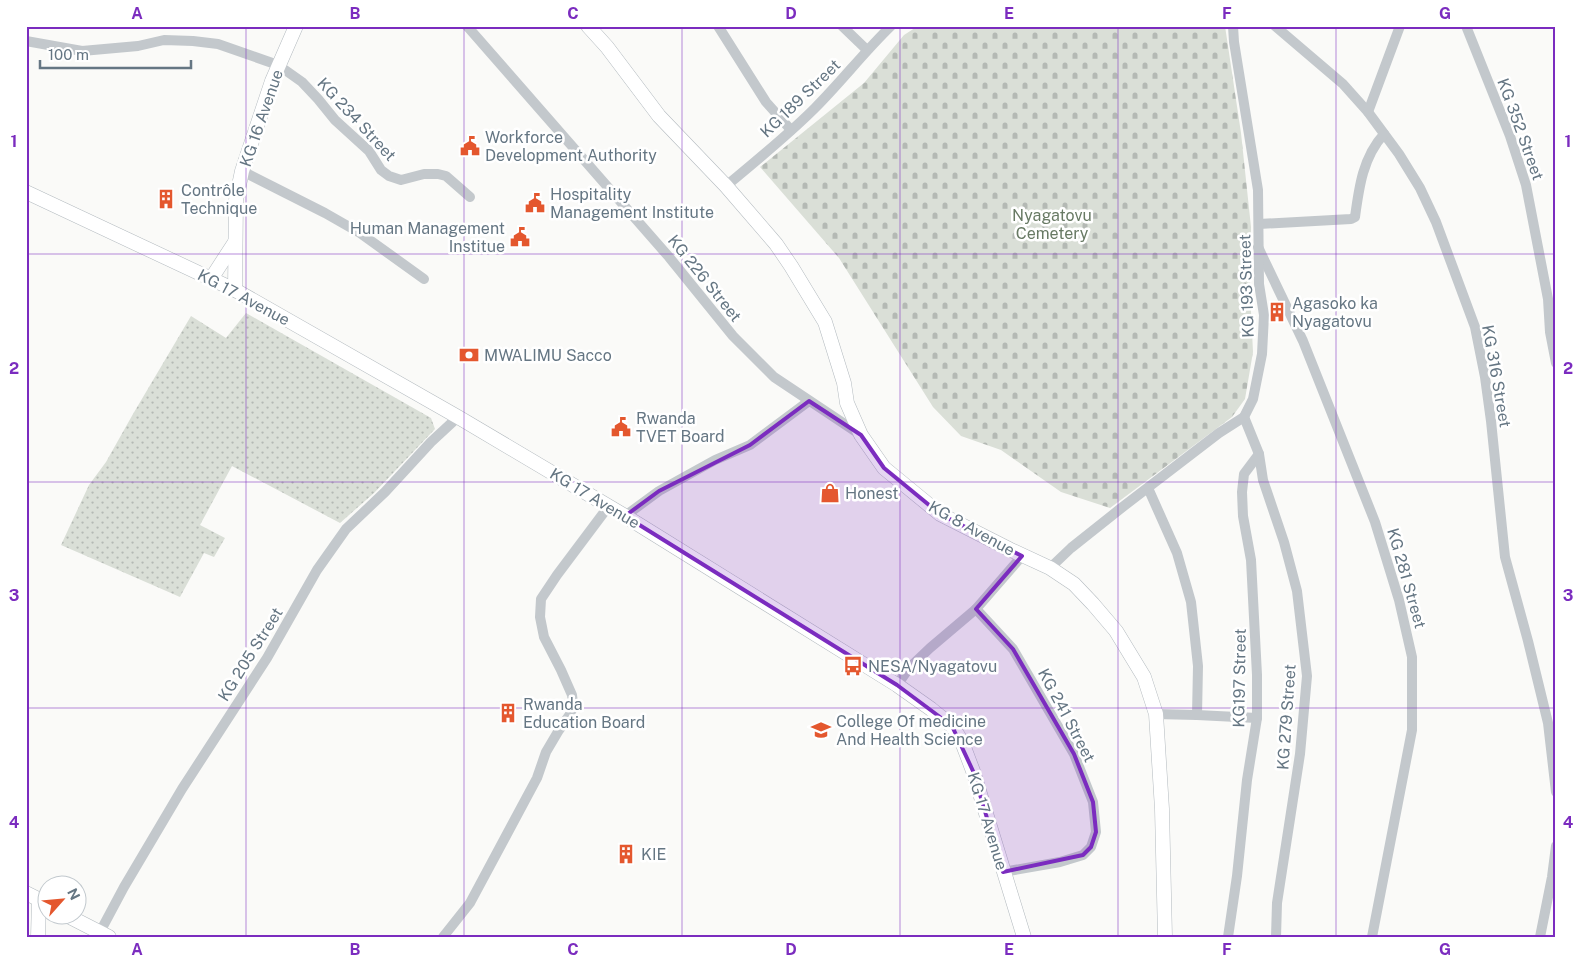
<svg xmlns="http://www.w3.org/2000/svg" width="1582" height="963" viewBox="0 0 1582 963" font-family="'Public Sans',sans-serif">
  <style>
    .grass { fill: url(#grass-dots) }
    .cemetery { fill: url(#cemetery-stones) }
    .lines { fill: none; stroke-linecap: round; stroke-linejoin: round }
    .secondary-casing { stroke: #b3babf; stroke-width: 15 }
    .street { stroke: #c3c8cc; stroke-width: 10 }
    .secondary { stroke: #fff; stroke-width: 14 }
    .marked { fill: #7b2cbf; fill-opacity: 0.2; stroke: #7b2cbf; stroke-width: 4; stroke-linejoin: round }
    .grid { fill: none; stroke: #7b2cbf; stroke-width: 1; stroke-opacity: 0.55 }
    .labels { text-anchor: middle; stroke-width: 5; stroke-linejoin: round; paint-order: stroke }
    .street-label { font-size: 16px; fill: #657683; stroke: #fff }
    .poi-label { font-size: 16px; fill: #657683; stroke: #fff; text-anchor: start }
    .park-label { font-size: 16px; fill: #687a64; stroke: #fff }
    .neatline { fill: none; stroke: #7b2cbf; stroke-width: 2 }
    .grid-label { font-size: 16px; text-anchor: middle; font-weight: bold; fill: #7b2cbf }
  </style>
  <defs>
    <pattern id="grass-dots" width="8" height="8" patternUnits="userSpaceOnUse" patternTransform="scale(1.25)"><rect width="8" height="8" fill="#dadfd7"/><path d="M2 2h.1M6 6h.1" fill="none" stroke="#b4b9b4" stroke-width="1.8" stroke-linecap="round"/></pattern>
    <pattern id="cemetery-stones" width="16" height="16" patternUnits="userSpaceOnUse" patternTransform="scale(1.25)"><rect width="16" height="16" fill="#dadfd7"/><path d="M2 7V4a2 2 0 0 1 4 0v3zM10 15v-3a2 2 0 0 1 4 0v3z" fill="#b4b9b4"/></pattern>
  </defs>
  <rect width="100%" height="100%" fill="#fafaf8"/>
  <polygon class="grass" points="246,313 431,418 435,429 374,493 340,523 232,466 200,525 225,538 214,557 204,553 180,597 61,545 89,485 106,462 133,414 191,316 226,338"/>
  <polygon class="cemetery" points="918,26 1225,26 1241,133 1251,227 1250,291 1253,352 1245,399 1232,417 1110,508 1061,492 1001,450 961,436 933,407 839,258 760,167 864,83 904,35"/>
  <g class="lines">
    <defs>
      <g id="secondary">
        <polyline points="588,26 607,47 659,116 726,186 776,244 791,266 825,322 844,383 847,403 861,435 884,468 940,514 1009,549 1050,568 1074,584 1093,604 1116,631 1144,677 1156,714 1162,809 1165,937"/>
        <polyline points="26,192 235,290 458,417 625,516 897,685 931,709 952,726 962,742 973,771 1024,937"/>
        <polyline points="211,279 235,242"/>
        <polyline points="235,290 236,200 242,171 272,81 296,26"/>
        <polyline points="26,893 48,904"/>
        <polyline points="68,916 109,937"/>
        <polyline points="38,937 39,900"/>
      </g>
    </defs>
    <use href="#secondary" class="secondary-casing"/>
    <g class="street">
      <polyline points="467,26 669,257 733,336 774,377 861,435"/>
      <polyline points="718,26 766,102 791,130"/>
      <polyline points="842,26 867,50"/>
      <polyline points="1275,26 1343,84 1368,112 1399,154 1420,188 1436,222 1475,327 1485,377 1491,421 1505,557 1528,641 1548,723 1556,792"/>
      <polyline points="1466,26 1510,136 1526,185 1548,299 1550,332 1556,363"/>
      <polyline points="26,41 82,51 138,46 164,40 193,41 218,44 278,65 302,82 318,99 335,120 369,151 381,170 389,176 401,180 424,174 438,174 446,176 470,197"/>
      <polyline points="1368,112 1400,26"/>
      <polyline points="242,171 325,213 360,233 424,279"/>
      <path d="M726 186C756 161 787 136 815 108 842 81 864 52 891 26"/>
      <path d="M1259 224 1351 219 1355 217C1359 187 1363 157 1384 134"/>
      <polyline points="1258,247 1303,341 1375,522 1399,600 1412,657 1412,730 1372,937"/>
      <polyline points="1244,417 1259,454 1263,480 1284,542 1297,591 1307,676 1300,754 1277,903 1276,937"/>
      <polyline points="1148,488 1177,553 1191,602 1198,666 1197,715"/>
      <polyline points="625,516 659,491 715,460 750,445 809,401"/>
      <polyline points="1050,568 1071,548 1120,509 1219,433 1244,417 1253,399 1262,354 1264,315 1259,284 1258,190 1234,42 1233,26"/>
      <polyline points="976,609 1013,649 1074,754 1093,802 1096,832 1091,847 1083,855 1060,862 1003,872"/>
      <polyline points="897,685 909,668 930,648 976,609 1022,556"/>
      <polyline points="1156,714 1197,715 1257,718"/>
      <polyline points="100,932 124,887 182,789 267,658 317,570 346,529 385,492 431,442 458,417"/>
      <polyline points="443,937 470,903 537,778 546,752 559,730 571,713 573,703 572,695 561,670 544,637 540,617 541,599 557,575 608,507"/>
      <polyline points="1228,937 1237,876 1247,780 1257,718 1257,675 1251,560 1243,516 1242,492 1244,474 1259,454"/>
      <polyline points="1540,937 1552,877 1556,846"/>
    </g>
    <use href="#secondary" class="secondary"/>
  </g>
  <path class="marked" d="M809 401 861 435 884 468 940 514 1022 556 976 609 1013 649 1074 754 1093 802 1096 832 1091 847 1083 855 1003 872 973 771 952 726 897 685 625 516 659 491 750 445Z"/>
  <path class="grid" d="M246 26V937M464 26V937M682 26V937M900 26V937M1118 26V937M1336 26V937M26 254H1556M26 482H1556M26 708H1556"/>
  <defs>
    <symbol id="civic-bare" viewBox="-9 -9 18 18"><path d="M-.6-6.5H3V-4.5H.6V-3L4-1V1h2V6H-6V1h2V-1L-.6-3ZM-1.2 2.5V6h2.4V2.5Z" fill="#e4572e" stroke="#fff" stroke-width="2.5" paint-order="stroke"/></symbol>
    <symbol id="building-bare" viewBox="-9 -9 18 18"><path d="M-4-6H4V6H1V3H-1V6H-4ZM-2.5-4.3h1.7v1.8h-1.7ZM.8-4.3h1.7v1.8H.8ZM-2.5-1h1.7V.8h-1.7ZM.8-1h1.7V.8H.8Z" fill="#e4572e" stroke="#fff" stroke-width="2.5" paint-order="stroke"/></symbol>
    <symbol id="bank-bare" viewBox="-9 -9 18 18"><path d="M-6-4H6V4H-6ZM0-2.3a2.3 2.3 0 1 0 0 4.6a2.3 2.3 0 1 0 0-4.6Z" fill="#e4572e" stroke="#fff" stroke-width="2.5" paint-order="stroke"/></symbol>
    <symbol id="shop-bare" viewBox="-9 -9 18 18"><path d="M-5-2.5h2.3a2.7 3.5 0 0 1 5.4 0H5L5.5 6h-11ZM-1.5-2.5h3a1.5 2.3 0 0 0-3 0Z" fill="#e4572e" stroke="#fff" stroke-width="2.5" paint-order="stroke"/></symbol>
    <symbol id="bus-bare" viewBox="-9 -9 18 18"><path d="M-5-6H5V4H4V6H2V4H-2V6H-4V4H-5ZM-3.5-4V0h7V-4ZM-3.5 1.2v1.5H-2V1.2ZM2 1.2v1.5H3.5V1.2Z" fill="#e4572e" stroke="#fff" stroke-width="2.5" paint-order="stroke"/></symbol>
    <symbol id="university-bare" viewBox="-9 -9 18 18"><path d="M0-5L7-2L0 1L-7-2ZM-4 1L0 2.5L4 1V4Q0 6-4 4Z" fill="#e4572e" stroke="#fff" stroke-width="2.5" paint-order="stroke"/></symbol>
  </defs>
  <g fill-rule="evenodd">
    <use href="#civic-bare" x="456" y="132" width="28" height="28"/>
    <use href="#building-bare" x="152" y="185" width="28" height="28"/>
    <use href="#civic-bare" x="521" y="189" width="28" height="28"/>
    <use href="#civic-bare" x="506" y="223" width="28" height="28"/>
    <use href="#building-bare" x="1263" y="298" width="28" height="28"/>
    <use href="#bank-bare" x="455" y="341" width="28" height="28"/>
    <use href="#civic-bare" x="607" y="413" width="28" height="28"/>
    <use href="#shop-bare" x="816" y="479" width="28" height="28"/>
    <use href="#bus-bare" x="839" y="652" width="28" height="28"/>
    <use href="#building-bare" x="494" y="699" width="28" height="28"/>
    <use href="#university-bare" x="807" y="716" width="28" height="28"/>
    <use href="#building-bare" x="612" y="840" width="28" height="28"/>
  </g>
  <g class="labels">
    <g class="street-label">
      <text transform="translate(800 98) rotate(-44)" y="6">KG 189 Street</text>
      <text transform="translate(261 118) rotate(-71)" y="6">KG 16 Avenue</text>
      <text transform="translate(357 119) rotate(47)" y="6">KG 234 Street</text>
      <text transform="translate(1521 129) rotate(70)" y="6">KG 352 Street</text>
      <text transform="translate(705 278) rotate(51)" y="6">KG 226 Street</text>
      <text transform="translate(1246 286) rotate(-92)" y="6">KG 193 Street</text>
      <text transform="translate(244 297) rotate(28)" y="6">KG 17 Avenue</text>
      <text transform="translate(1497 376) rotate(80)" y="6">KG 316 Street</text>
      <text transform="translate(595 498) rotate(31)" y="6">KG 17 Avenue</text>
      <text transform="translate(972 528) rotate(29)" y="6">KG 8 Avenue</text>
      <text transform="translate(1407 578) rotate(74)" y="6">KG 281 Street</text>
      <text transform="translate(250 654) rotate(-58)" y="6">KG 205 Street</text>
      <text transform="translate(1239 678) rotate(-89)" y="6">KG197 Street</text>
      <text transform="translate(1067 715) rotate(62)" y="6">KG 241 Street</text>
      <text transform="translate(1286 717) rotate(-86)" y="6">KG 279 Street</text>
      <text transform="translate(988 821) rotate(73)" y="6">KG 17 Avenue</text>
    </g>
    <g class="poi-label">
      <text x="485" y="143">Workforce<tspan x="485" dy="18">Development Authority</tspan></text>
      <text x="181" y="196">Contrôle<tspan x="181" dy="18">Technique</tspan></text>
      <text x="550" y="200">Hospitality<tspan x="550" dy="18">Management Institute</tspan></text>
      <text x="505" y="234" text-anchor="end">Human Management<tspan x="505" dy="18">Institue</tspan></text>
      <text x="1292" y="309">Agasoko ka<tspan x="1292" dy="18">Nyagatovu</tspan></text>
      <text x="484" y="361">MWALIMU Sacco</text>
      <text x="636" y="424">Rwanda<tspan x="636" dy="18">TVET Board</tspan></text>
      <text x="845" y="499">Honest</text>
      <text x="868" y="672">NESA/Nyagatovu</text>
      <text x="523" y="710">Rwanda<tspan x="523" dy="18">Education Board</tspan></text>
      <text x="836" y="727">College Of medicine<tspan x="836" dy="18">And Health Science</tspan></text>
      <text x="641" y="860">KIE</text>
    </g>
    <g class="park-label">
      <text x="1052" y="221">Nyagatovu<tspan x="1052" dy="18">Cemetery</tspan></text>
    </g>
  </g>
  <rect width="1582" height="963" fill="none" stroke="#ffffff" stroke-width="55"/>
  <g transform="translate(62 900) rotate(63)"><circle r="24" fill="#ffffff" stroke="#c1c8cd"/>
  <path d="M0-4L9 19L0 12L-9 19Z" fill="#e4572e"/>
  <text y="-8" font-size="14" font-weight="bold" text-anchor="middle" fill="#657683">N</text>
  </g>
  <path d="M40 60v8h151v-8" fill="none" stroke="#657683" stroke-width="2.5"/>
  <text x="48" y="60" font-size="15" fill="#657683" stroke="#ffffff" stroke-width="4" paint-order="stroke">100 m</text>
  <rect x="28" y="28" width="1526" height="908" class="neatline"/>
  <g class="grid-label">
    <text x="137" y="19">A</text>
    <text x="355" y="19">B</text>
    <text x="573" y="19">C</text>
    <text x="791" y="19">D</text>
    <text x="1009" y="19">E</text>
    <text x="1227" y="19">F</text>
    <text x="1445" y="19">G</text>
    <text x="14" y="147">1</text>
    <text x="1568" y="147">1</text>
    <text x="14" y="374">2</text>
    <text x="1568" y="374">2</text>
    <text x="14" y="601">3</text>
    <text x="1568" y="601">3</text>
    <text x="14" y="828">4</text>
    <text x="1568" y="828">4</text>
    <text x="137" y="955">A</text>
    <text x="355" y="955">B</text>
    <text x="573" y="955">C</text>
    <text x="791" y="955">D</text>
    <text x="1009" y="955">E</text>
    <text x="1227" y="955">F</text>
    <text x="1445" y="955">G</text>
  </g>
</svg>
